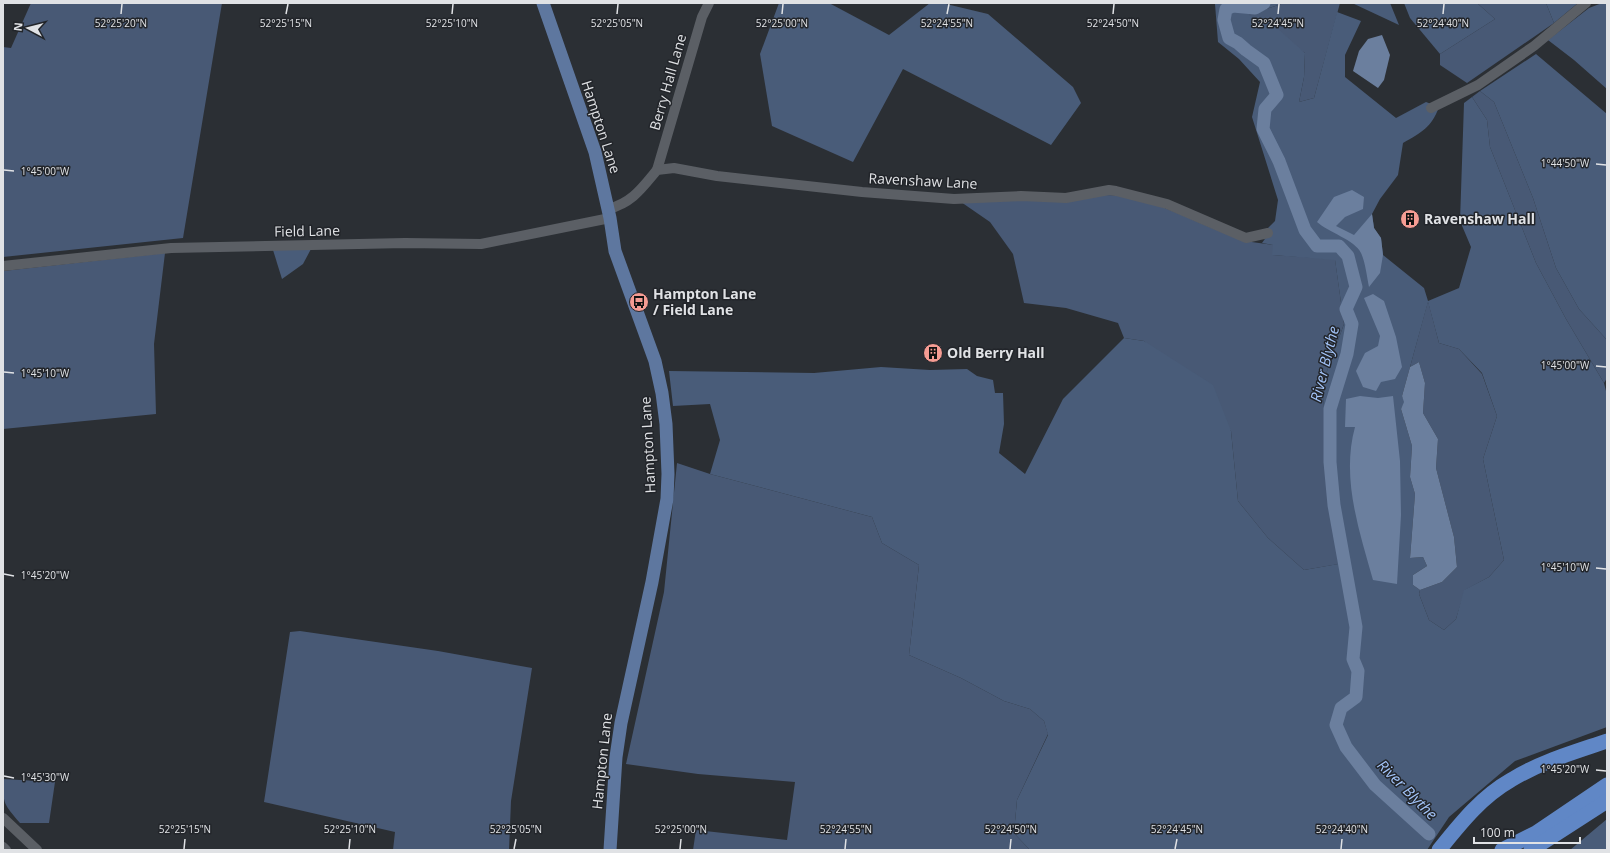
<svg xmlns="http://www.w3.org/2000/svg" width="1610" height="853" viewBox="0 0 1610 853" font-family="'Open Sans',sans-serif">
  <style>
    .green { fill: #485975 }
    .forest { fill: #495c79; fill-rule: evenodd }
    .water { fill: #6b7f9e }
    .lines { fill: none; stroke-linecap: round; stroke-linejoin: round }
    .river { stroke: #6b7f9e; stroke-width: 13 }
    .minor { stroke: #5b5f65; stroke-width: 10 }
    .major { stroke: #5e779f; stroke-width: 13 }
    .highway { stroke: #6087c6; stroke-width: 15 }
    .ticks { fill: none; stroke: #e0e2e5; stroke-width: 1.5 }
    .labels { text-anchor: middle; stroke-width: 3; stroke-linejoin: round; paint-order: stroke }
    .street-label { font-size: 14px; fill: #e0e2e5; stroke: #22252a }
    .poi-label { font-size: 14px; font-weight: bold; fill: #e0e2e5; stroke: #22252a; text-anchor: start }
    .water-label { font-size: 15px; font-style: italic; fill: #a4c5fa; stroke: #22252a }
    .ticks-label { font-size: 10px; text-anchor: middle; fill: #e0e2e5; stroke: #22252a; stroke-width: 3; stroke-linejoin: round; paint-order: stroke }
  </style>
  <rect width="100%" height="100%" fill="#2b2f34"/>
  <g class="green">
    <polygon points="31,3 222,3 183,238 3,257 3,47 11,48"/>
    <path d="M1284 3C1302 5 1321 3 1340 3L1314 98 1299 102 1304 77 1305 53 1248 15Z"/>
    <polygon points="1477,3 1546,3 1554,23 1467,83 1440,65 1440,54 1495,19"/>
    <polygon points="1480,91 1494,102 1533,198 1556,268 1579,309 1607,340 1607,378 1604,383 1566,319 1536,263 1490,147 1487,120 1472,97"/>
    <path d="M1104 195C1153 195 1197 225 1243 240 1252 243 1263 243 1273 245V255L1335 259 1344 324 1322 385 1339 564 1304 570 1268 538 1238 501 1231 431 1144 341 1124 338 1118 323 1066 308 1024 303 1013 254 990 222 961 202Z"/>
    <polygon points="165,253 154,344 156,414 3,429 3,271"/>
    <polygon points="1428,301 1439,343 1459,349 1482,374 1497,416 1483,459 1504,560 1489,577 1465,590 1456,619 1444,630 1429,620 1419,594 1420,590 1442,582 1457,567 1454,537 1436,468 1438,439 1423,413 1425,383 1419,362 1410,367"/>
    <polygon points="677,463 710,474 872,517 882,543 919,565 909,655 961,678 1004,701 1030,709 1044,721 1048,734 1017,800 1014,833 1030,850 693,850 696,830 787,840 795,782 698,774 626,764 664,592"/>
    <polygon points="300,631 438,651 532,668 511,801 509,850 393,850 395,832 264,802 290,632"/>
    <path d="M3 779 55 782 49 823H20C4 804 3 805 3 779Z"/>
  </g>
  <g class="forest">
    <polygon points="779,3 829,3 889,35 930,3 942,3 988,14 1073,87 1081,103 1051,145 903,69 853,162 772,126 760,54"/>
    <path d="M1218 3H1307L1301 5 1284 3 1249 15 1278 29 1305 53 1304 77 1299 102 1314 98 1337 12 1361 21 1345 55V77L1396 118 1426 102 1439 107C1431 128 1422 132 1403 143L1398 175 1380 199 1372 214 1374 228 1381 238 1383 255 1424 288 1428 301 1459 288 1471 247 1460 221 1464 103 1472 97 1487 120 1490 147 1536 263 1566 319 1604 383 1607 395V727L1515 761 1449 817 1427 850H1030L1014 833 1017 800 1048 735 1044 721 1030 709 1004 701 961 678 909 655 919 565 882 543 872 517 710 474 720 440 710 404 673 406 669 371 814 373 881 367 930 370 967 369 977 376 993 380 995 393H1003L1004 424 999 453 1025 474 1063 399 1124 338 1144 341 1213 385 1231 431 1238 501 1268 538 1304 570 1338 564 1322 385 1344 324 1335 260 1272 255 1273 245 1262 243 1267 236 1268 228 1275 221 1278 200 1252 117 1260 82 1239 59 1218 42 1215 4ZM1428 302 1439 343 1459 349 1482 373 1497 416 1483 459 1504 560 1489 577 1464 590 1456 619 1444 630 1429 620 1419 594 1420 590 1413 585V575L1427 566 1423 557 1410 558 1415 494 1410 477 1412 446 1401 409 1405 402 1402 396Z"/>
    <polygon points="1352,3 1390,3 1399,25"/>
    <polygon points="1404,3 1477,3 1495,19 1440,54 1410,18"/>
    <polygon points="1546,3 1578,3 1554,23"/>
    <polygon points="1602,3 1607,4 1607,89 1574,60 1548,40 1589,8"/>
    <polygon points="1536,54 1607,114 1607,340 1579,309 1556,268 1533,198 1494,102 1480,91"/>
    <polygon points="311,249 303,264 282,279 273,250"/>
    <polygon points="1607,819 1607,850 1570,850"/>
  </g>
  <g class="water">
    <polygon points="1382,35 1390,55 1384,80 1378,88 1353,71 1359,51 1368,39"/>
    <path d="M1352 190 1364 197 1363 209 1345 217 1336 226 1354 235 1372 214 1374 228 1381 238 1383 255 1380 273 1369 287C1367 277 1365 261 1361 253 1355 240 1328 232 1317 222L1334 197Z"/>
    <polygon points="1373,294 1384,301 1396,337 1402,367 1395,379 1381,382 1376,391 1363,387 1356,371 1365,353 1378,346 1380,336 1364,298"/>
    <polygon points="1419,362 1425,383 1423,413 1438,439 1436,468 1454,537 1457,567 1442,582 1420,590 1413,585 1413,575 1427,566 1423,557 1410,558 1415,494 1410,477 1412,446 1401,409 1404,402 1402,396 1410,367"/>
    <path d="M1360 396 1378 398 1393 396 1400 461 1401 515 1397 584 1373 580C1359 530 1341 478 1355 427H1345L1346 399Z"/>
  </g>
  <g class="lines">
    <polyline class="river" points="1264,3 1255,8 1233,6 1226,9 1224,20 1229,38 1238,43 1246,50 1264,63 1277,95 1265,109 1263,129 1279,161 1305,230 1317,246 1339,246 1348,256 1356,287 1346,309 1352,324 1347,354 1330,409 1330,462 1334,505 1356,627 1353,659 1358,671 1356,697 1341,708 1336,725 1346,747 1375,785 1429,834"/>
    <g class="minor">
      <polyline points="1431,108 1478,85 1534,46 1586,3"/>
      <polyline points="657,170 702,17 709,3"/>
      <path d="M608 209C632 203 642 188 657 170L674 168 717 176 862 192 954 199 1021 196 1066 198 1109 190 1116 191 1167 204 1246 238 1268 233"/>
      <polyline points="3,266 171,248 405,243 481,244 610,218"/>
      <polyline points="3,818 37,850"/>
      <polyline points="3,847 6,850"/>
    </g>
    <polyline class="major" points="543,3 595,152 610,218 615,251 655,361 662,393 666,424 668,474 667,499 652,582 621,723 616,757 610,850"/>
    <g class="highway">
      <path d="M1439 850C1460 824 1481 797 1511 780 1540 762 1575 752 1607 741"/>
      <polyline points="1502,850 1536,833 1607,785"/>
      <polyline points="1531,850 1607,801"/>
    </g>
  </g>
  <path class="ticks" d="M121 14 122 4M286 14 288 4M452 14 453 4M617 14 618 4M782 14 783 4M947 14 949 4M1113 14 1114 4M1278 14 1279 4M1443 14 1444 4M1596 164 1606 165M4 170 14 171M1596 366 1606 367M4 372 14 373M1596 568 1606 569M4 574 14 576M1596 770 1606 771M4 776 14 778M184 849 185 839M349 849 350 839M514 849 516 839M680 849 681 839M845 849 846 839M1010 849 1011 839M1175 849 1177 839M1341 849 1342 839"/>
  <defs>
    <symbol id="building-disc" viewBox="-11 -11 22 22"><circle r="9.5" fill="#f59c93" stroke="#22252a"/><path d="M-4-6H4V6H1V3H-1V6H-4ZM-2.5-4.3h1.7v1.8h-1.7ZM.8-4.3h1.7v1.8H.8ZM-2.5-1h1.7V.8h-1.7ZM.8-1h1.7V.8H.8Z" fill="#111"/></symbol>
    <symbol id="bus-disc" viewBox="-11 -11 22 22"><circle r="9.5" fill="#f59c93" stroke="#22252a"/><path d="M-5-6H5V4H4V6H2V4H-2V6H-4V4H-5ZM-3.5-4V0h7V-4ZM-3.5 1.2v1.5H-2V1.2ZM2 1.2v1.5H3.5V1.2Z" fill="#111"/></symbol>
  </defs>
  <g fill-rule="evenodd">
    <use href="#building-disc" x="1399" y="208" width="22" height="22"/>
    <use href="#bus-disc" x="628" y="291" width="22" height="22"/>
    <use href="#building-disc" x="922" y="342" width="22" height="22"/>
  </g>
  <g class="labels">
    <g class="street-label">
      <text transform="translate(668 82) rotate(-74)" y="5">Berry Hall Lane</text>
      <text transform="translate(601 127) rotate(72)" y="5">Hampton Lane</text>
      <text transform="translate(923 181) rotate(3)" y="5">Ravenshaw Lane</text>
      <text transform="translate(307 231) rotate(-1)" y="5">Field Lane</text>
      <text transform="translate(648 445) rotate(-93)" y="5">Hampton Lane</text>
      <text transform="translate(602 761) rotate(-84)" y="5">Hampton Lane</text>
    </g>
    <g class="poi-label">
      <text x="1424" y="224">Ravenshaw Hall</text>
      <text x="653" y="299">Hampton Lane<tspan x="653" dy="16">/ Field Lane</tspan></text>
      <text x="947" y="358">Old Berry Hall</text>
    </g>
    <g class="water-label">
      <text transform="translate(1325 364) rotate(-76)" y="5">River Blythe</text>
      <text transform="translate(1407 790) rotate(45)" y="5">River Blythe</text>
    </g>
  </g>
  <g class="ticks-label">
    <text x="121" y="27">52°25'20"N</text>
    <text x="286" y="27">52°25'15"N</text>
    <text x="452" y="27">52°25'10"N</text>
    <text x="617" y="27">52°25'05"N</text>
    <text x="782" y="27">52°25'00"N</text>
    <text x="947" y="27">52°24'55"N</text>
    <text x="1113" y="27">52°24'50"N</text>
    <text x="1278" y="27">52°24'45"N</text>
    <text x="1443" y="27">52°24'40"N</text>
    <text x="1565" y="167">1°44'50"W</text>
    <text x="45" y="175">1°45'00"W</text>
    <text x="1565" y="369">1°45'00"W</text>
    <text x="45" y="377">1°45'10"W</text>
    <text x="1565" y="571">1°45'10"W</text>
    <text x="45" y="579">1°45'20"W</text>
    <text x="1565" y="773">1°45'20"W</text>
    <text x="45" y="781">1°45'30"W</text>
    <text x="185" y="833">52°25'15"N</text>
    <text x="350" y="833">52°25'10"N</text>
    <text x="516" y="833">52°25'05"N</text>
    <text x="681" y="833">52°25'00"N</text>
    <text x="846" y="833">52°24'55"N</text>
    <text x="1011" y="833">52°24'50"N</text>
    <text x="1177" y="833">52°24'45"N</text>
    <text x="1342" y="833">52°24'40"N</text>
  </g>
  <rect width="1610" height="853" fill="none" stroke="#e0e2e5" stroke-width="8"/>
  <g transform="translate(28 28) rotate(277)" stroke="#22252a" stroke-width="3" paint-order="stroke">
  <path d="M0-3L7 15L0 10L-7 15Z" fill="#e0e2e5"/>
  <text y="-6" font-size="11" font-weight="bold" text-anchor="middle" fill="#e0e2e5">N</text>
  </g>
  <path d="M1474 837v6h106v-6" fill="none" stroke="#e0e2e5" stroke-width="2"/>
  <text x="1480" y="837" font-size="12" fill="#e0e2e5" stroke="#22252a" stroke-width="3" paint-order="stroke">100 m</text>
</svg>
